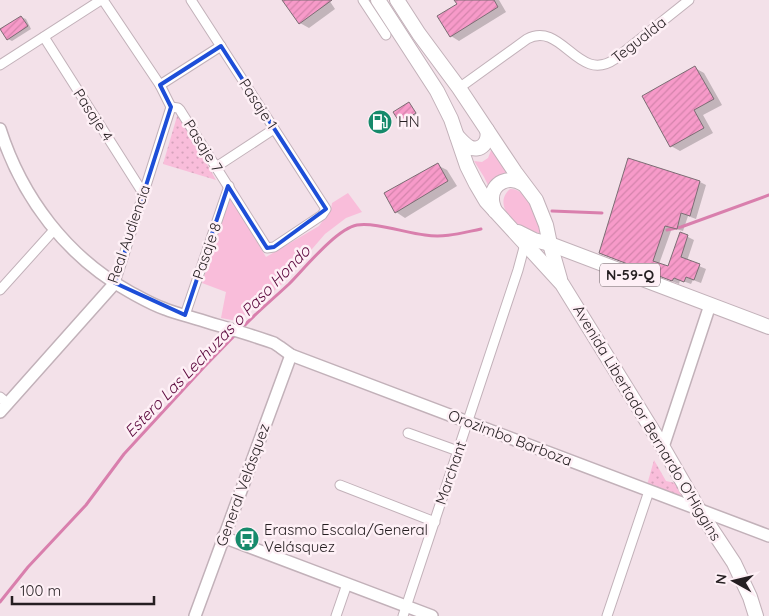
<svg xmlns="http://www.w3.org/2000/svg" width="769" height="616" viewBox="0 0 769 616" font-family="Quicksand,sans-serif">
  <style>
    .green { fill: #f9bdda }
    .park { fill: url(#park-dots) }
    .shadow { fill: #0003 }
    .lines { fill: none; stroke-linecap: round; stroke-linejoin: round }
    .stream { stroke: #d97fad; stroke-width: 3 }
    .building { fill: url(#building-hatch); stroke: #7c6d74 }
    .minor-casing { stroke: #c2b1b9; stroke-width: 11 }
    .tertiary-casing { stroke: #c2b1b9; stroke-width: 14 }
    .primary-casing { stroke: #c2b1b9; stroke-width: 16 }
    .minor { stroke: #fff; stroke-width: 9 }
    .tertiary { stroke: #fff; stroke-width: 11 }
    .primary { stroke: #fff; stroke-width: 14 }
    .marked { fill: none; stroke: #1d4ed8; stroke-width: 4; stroke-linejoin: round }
    .labels { text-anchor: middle; stroke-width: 5; stroke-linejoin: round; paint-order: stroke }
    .shield { fill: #fef0f6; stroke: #665d61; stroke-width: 1 }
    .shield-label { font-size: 14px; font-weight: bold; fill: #251e21 }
    .street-label { font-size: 15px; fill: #251e21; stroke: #fef0f6 }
    .poi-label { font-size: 15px; fill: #251e21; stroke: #fef0f6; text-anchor: start }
    .water-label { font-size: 16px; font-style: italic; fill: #5a063b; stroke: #fef0f6 }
  </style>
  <defs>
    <pattern id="park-dots" width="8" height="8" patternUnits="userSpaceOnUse" patternTransform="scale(1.25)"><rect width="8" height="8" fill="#f9bdda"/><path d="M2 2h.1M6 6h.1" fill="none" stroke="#d5a2bb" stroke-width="1.8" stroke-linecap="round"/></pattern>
    <pattern id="building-hatch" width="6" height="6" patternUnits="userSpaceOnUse" patternTransform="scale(1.25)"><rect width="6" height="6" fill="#f79ac9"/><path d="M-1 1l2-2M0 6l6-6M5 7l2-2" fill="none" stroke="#d484ac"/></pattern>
  </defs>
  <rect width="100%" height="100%" fill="#f3e1e9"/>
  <g class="green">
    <path d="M492 148 508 175C495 175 495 179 491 191L484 177 474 161 482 162 488 158Z"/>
    <path d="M510 189C529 188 539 221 545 235 537 232 526 230 519 225 507 217 496 201 510 189Z"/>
    <polygon points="348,193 362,212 346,218 325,234 281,285 237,321 221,318 226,292 202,283 229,195 266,257 319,226 331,209 332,203"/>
  </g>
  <g class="park">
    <polygon points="178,113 216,180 163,164"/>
    <polygon points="654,460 666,481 675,483 685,498 647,485"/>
  </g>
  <g class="shadow">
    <polygon points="283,0 329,0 335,9 309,28 300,23"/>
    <polygon points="456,0 499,0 506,12 459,41 451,36 459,4"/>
    <polygon points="21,17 26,19 31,29 12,41 8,39"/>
    <polygon points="695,68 704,73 722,105 703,115 713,133 680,151 671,146"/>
    <polygon points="409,103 417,114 403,123 401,122"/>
    <polygon points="628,160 700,182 706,185 696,219 688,216 683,231 672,228 659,264 669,268 680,234 688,237 694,240 687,261 706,269 701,283 693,280 691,284 680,280 679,284 606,256 600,253"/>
    <polygon points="437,165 447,170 457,186 405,218 396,212 386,194"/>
  </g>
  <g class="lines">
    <g class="stream">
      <polyline points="552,211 602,213"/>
      <polyline points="667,230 681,227 769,195"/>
      <path d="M242 328C256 313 273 299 289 284 304 269 336 229 357 225 375 222 406 233 425 235 445 238 461 233 481 229"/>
      <polyline points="0,602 28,567 86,505 124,454 204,367 237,333"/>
    </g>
  </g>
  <g class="building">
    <polygon points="282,0 332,0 299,24"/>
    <polygon points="454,0 494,0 498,7 450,37 437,16 457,4"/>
    <polygon points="21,16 28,26 7,40 0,29"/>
    <polygon points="695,66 714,99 694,110 704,128 670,147 642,96"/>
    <polygon points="409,102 416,113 400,123 393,112"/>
    <polygon points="628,158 700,181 690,216 681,213 677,229 665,226 653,261 668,266 680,232 688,235 681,257 700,264 694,280 686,277 684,282 674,278 672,281 599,253"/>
    <polygon points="438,163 448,181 395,213 384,193"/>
  </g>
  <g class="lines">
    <defs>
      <g id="minor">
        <polyline points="103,0 160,85 171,107"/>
        <polyline points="363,0 386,35"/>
        <polyline points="44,37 143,193"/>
        <polyline points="0,65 101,0"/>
        <polyline points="160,85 221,46"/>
        <path d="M459 88 527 39C562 20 578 85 615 59L689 0"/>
        <polyline points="171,107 178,108 180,110 267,248 274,247 322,215 326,209 191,0"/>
        <polyline points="216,167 274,129"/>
        <polyline points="115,283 171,107"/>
        <polyline points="0,290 54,230"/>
        <polyline points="185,315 229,186"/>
        <polyline points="0,397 8,404"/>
        <polyline points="408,433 458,451"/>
        <polyline points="340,485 435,522"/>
        <polyline points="336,616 347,584"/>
        <polyline points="403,616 518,270 525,244"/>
        <polyline points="607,616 649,491"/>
      </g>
      <g id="tertiary">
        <path d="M0 129C22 198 67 257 130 292 141 298 153 305 165 309 175 313 187 316 197 319 223 327 249 334 274 343L280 347 291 355 769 536"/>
        <polyline points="0,412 115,283"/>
        <polyline points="663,447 710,305"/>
        <polyline points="223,537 432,616"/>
        <polyline points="195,616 291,355"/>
      </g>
      <g id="primary">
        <polyline points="378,0 437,91 451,119 467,166 476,184 486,201 562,284 661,444 699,510 734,563 750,597 756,616"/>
        <polyline points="397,0 419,34 459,88 515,172 536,200 546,225 550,244 560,279"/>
        <path d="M457 136C460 139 464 144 469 147 481 153 490 141 487 130"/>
        <path d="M495 211C494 208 492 204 492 200 491 182 510 175 523 184"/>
        <polyline points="518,232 534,240 550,244 769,327"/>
      </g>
    </defs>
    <use href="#minor" class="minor-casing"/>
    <use href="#tertiary" class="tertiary-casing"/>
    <use href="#primary" class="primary-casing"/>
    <use href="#minor" class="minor"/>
    <use href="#tertiary" class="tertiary"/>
    <use href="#primary" class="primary"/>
  </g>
  <path class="marked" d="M221 46 326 209 274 247 267 248 228 186 185 315 115 283 171 107 160 85Z"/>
  <defs>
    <symbol id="fuel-disc" viewBox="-11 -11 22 22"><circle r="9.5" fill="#168a6b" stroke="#fef0f6"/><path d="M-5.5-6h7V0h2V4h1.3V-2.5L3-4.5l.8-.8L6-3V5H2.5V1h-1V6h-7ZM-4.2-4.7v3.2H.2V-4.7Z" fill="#fff"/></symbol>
    <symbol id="bus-disc" viewBox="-11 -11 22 22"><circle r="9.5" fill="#168a6b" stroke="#fef0f6"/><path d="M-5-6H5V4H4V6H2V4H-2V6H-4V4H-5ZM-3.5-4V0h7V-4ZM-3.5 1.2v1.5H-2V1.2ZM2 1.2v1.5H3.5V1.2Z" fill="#fff"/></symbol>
  </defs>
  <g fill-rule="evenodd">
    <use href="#fuel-disc" x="366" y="108" width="28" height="28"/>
    <use href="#bus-disc" x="233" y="525" width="28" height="28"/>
  </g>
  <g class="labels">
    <rect class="shield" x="600" y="263.5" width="60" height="23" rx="4"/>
    <g class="shield-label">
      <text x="630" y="280">N-59-Q</text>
    </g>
    <g class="street-label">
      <text transform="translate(639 40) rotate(-38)" y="5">Tegualda</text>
      <text transform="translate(258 104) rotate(57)" y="5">Pasaje 1</text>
      <text transform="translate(93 115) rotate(57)" y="5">Pasaje 4</text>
      <text transform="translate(203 146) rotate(58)" y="5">Pasaje 7</text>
      <text transform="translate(129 234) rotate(-71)" y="5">Real Audiencia</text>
      <text transform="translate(207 251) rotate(-71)" y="5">Pasaje 8</text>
      <text transform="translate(647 423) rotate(59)" y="5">Avenida Libertador Bernardo O'Higgins</text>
      <text transform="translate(510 438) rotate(21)" y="5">Orozimbo Barboza</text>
      <text transform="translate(451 473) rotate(-71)" y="5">Marchant</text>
      <text transform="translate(243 485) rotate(-70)" y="5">General Velásquez</text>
    </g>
    <g class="poi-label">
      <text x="398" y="127">HN</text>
      <text x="264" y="535">Erasmo Escala/General<tspan x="264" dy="17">Velásquez</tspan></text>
    </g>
    <g class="water-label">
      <text transform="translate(217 341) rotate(-46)" y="6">Estero Las Lechuzas o Paso Hondo</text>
    </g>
  </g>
  <g transform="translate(734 581) rotate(278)" stroke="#fef0f6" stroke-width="4" paint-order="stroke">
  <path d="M0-4L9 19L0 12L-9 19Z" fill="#251e21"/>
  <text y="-8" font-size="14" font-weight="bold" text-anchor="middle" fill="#251e21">N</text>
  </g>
  <path d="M12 596v8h142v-8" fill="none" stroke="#251e21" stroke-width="2.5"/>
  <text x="20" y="596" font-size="15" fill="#251e21" stroke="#fef0f6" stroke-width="4" paint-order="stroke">100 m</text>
</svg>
